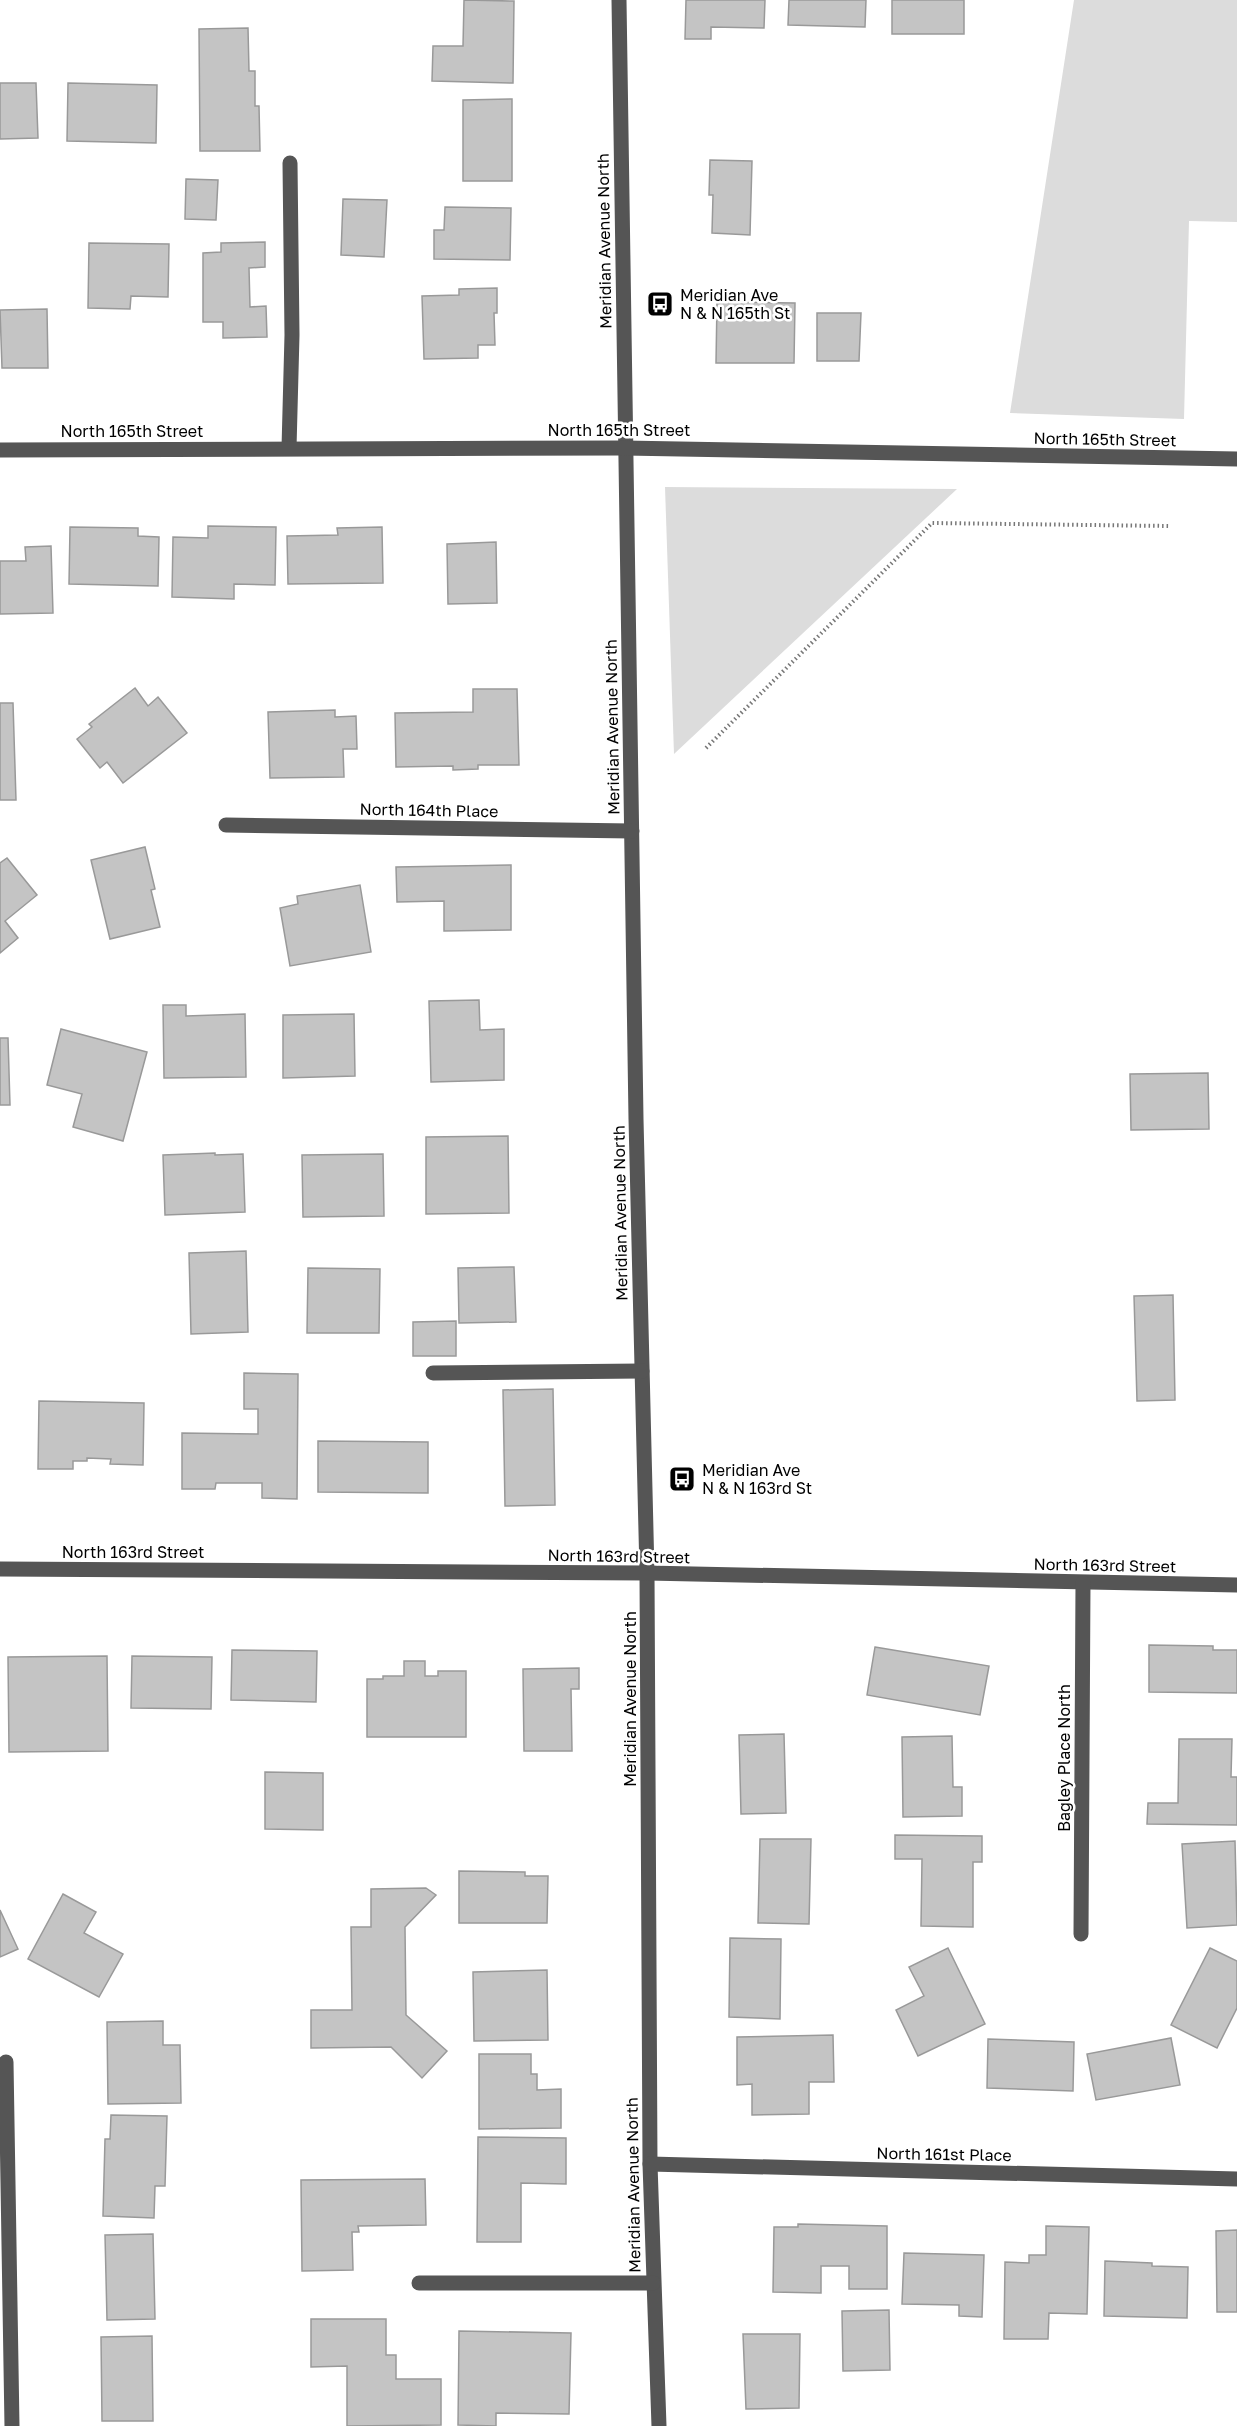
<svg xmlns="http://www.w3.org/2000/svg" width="1237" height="2426" viewBox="0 0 1237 2426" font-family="'Golos Text',sans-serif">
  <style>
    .green { fill: #dcdcdc }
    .building { fill: #c4c4c4; stroke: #999; stroke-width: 1.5 }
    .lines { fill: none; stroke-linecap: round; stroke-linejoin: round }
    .path { stroke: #777; stroke-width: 4; stroke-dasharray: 1.5 3; stroke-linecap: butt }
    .minor { stroke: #555; stroke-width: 15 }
    .labels { text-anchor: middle; stroke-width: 5; stroke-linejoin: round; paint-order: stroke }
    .street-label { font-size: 16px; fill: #000; stroke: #fff }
    .poi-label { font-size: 16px; fill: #000; stroke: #fff; text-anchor: start }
  </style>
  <rect width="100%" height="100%" fill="#fff"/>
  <g class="green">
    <polygon points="1074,0 1237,0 1237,222 1189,221 1184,419 1010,413"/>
    <polygon points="665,487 957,489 674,754"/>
  </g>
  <g class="building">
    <polygon points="464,0 514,1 513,83 432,81 433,46 463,46"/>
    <polygon points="686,0 765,0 764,28 711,27 711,39 685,39"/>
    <polygon points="789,0 866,0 865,27 788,25"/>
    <rect x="892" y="0" width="72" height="34"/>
    <polygon points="248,28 249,71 255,71 255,106 259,106 260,151 200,151 199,29"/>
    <polygon points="0,83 36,83 38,138 0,139"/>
    <polygon points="68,83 157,85 156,143 67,141"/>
    <polygon points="512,99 512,181 463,181 463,100"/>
    <polygon points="710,160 752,161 750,235 712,233 713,195 709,195"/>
    <polygon points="186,179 218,180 216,220 185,219"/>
    <polygon points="343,199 387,200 384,257 341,255"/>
    <polygon points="445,207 511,208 510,260 434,259 434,230 444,230"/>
    <polygon points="265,242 265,267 249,268 250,307 266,306 267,337 223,338 223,322 203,322 203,253 221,252 221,243"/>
    <polygon points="89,243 169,244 168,297 131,296 130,309 88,308"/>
    <polygon points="497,288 497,313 494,313 495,345 478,345 478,358 424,359 422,296 459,295 459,289"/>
    <polygon points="717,302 795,303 794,363 716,363"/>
    <polygon points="47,309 48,368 2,368 0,310"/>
    <polygon points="817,313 861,313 859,361 817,361"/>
    <polygon points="208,526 276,527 275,585 234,584 234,599 172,597 173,537 208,538"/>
    <polygon points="70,527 138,528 138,536 159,537 158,586 69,584"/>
    <polygon points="382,527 383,583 288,584 287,536 338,535 337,528"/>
    <polygon points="496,542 497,603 448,604 447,544"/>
    <polygon points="51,546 53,613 0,614 0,561 26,561 25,547"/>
    <polygon points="135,688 148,706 158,697 187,733 123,783 107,762 100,768 77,739 92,727 89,724"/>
    <polygon points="473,689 517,689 519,765 478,765 478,769 453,770 453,766 396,767 395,713 473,712"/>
    <polygon points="0,703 13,703 16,800 0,800"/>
    <polygon points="335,710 335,717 356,716 357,749 343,749 344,777 270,778 268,712"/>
    <polygon points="145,847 155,889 151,890 160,927 110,939 91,860"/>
    <polygon points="7,858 37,895 5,921 18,938 0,953 0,863"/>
    <polygon points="511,865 511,930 444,931 444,901 397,902 396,867"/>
    <polygon points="360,885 371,952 290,966 280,908 298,904 297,896"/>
    <polygon points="479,1000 480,1030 504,1029 504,1080 431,1082 429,1001"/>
    <polygon points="163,1005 186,1005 186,1016 245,1014 246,1077 164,1078"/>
    <polygon points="354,1014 355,1076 283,1078 283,1015"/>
    <polygon points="61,1029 147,1052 123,1141 73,1127 82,1094 47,1085"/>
    <polygon points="0,1038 8,1038 10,1105 0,1105"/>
    <polygon points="1208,1073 1209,1129 1131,1130 1130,1074"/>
    <polygon points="508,1136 509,1213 426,1214 426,1137"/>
    <polygon points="215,1153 215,1155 243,1154 245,1212 165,1215 163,1155"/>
    <polygon points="383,1154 384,1216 303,1217 302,1155"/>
    <polygon points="246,1251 248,1332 191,1334 189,1253"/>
    <polygon points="514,1267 516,1322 459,1323 458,1268"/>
    <polygon points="308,1268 380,1269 379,1333 307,1333"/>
    <polygon points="1173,1295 1175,1400 1137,1401 1134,1296"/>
    <polygon points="456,1321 456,1356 413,1356 413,1322"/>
    <polygon points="244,1373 298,1374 297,1499 262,1498 262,1483 216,1483 215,1489 182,1489 182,1433 258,1434 258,1409 244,1409"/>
    <polygon points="553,1389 555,1505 505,1506 503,1390"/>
    <polygon points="39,1401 144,1403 143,1465 110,1464 111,1459 87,1458 87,1461 73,1461 73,1469 38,1469"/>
    <polygon points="318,1441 428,1442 428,1493 318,1492"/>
    <polygon points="1149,1645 1213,1646 1213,1650 1237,1650 1237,1693 1149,1692"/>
    <polygon points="875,1647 989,1666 980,1715 867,1695"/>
    <polygon points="232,1650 317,1651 316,1702 231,1700"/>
    <polygon points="107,1656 108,1751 9,1752 8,1657"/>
    <polygon points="132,1656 212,1657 211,1709 131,1708"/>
    <polygon points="404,1661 425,1661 425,1676 438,1676 438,1671 466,1671 466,1737 367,1737 367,1679 383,1679 383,1676 404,1676"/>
    <polygon points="579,1668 579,1689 571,1689 572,1751 524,1751 523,1669"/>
    <polygon points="784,1734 786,1813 741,1814 739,1735"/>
    <polygon points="952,1736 953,1787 962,1787 962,1816 903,1817 902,1737"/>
    <polygon points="1179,1739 1232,1739 1231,1777 1237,1777 1237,1825 1147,1824 1148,1803 1178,1803"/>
    <polygon points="265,1772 323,1773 323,1830 265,1829"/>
    <polygon points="895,1835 982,1836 982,1862 973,1862 973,1927 921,1926 922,1859 895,1859"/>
    <polygon points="760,1839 811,1839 809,1924 758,1923"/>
    <polygon points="1235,1841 1237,1925 1187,1928 1182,1844"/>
    <polygon points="459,1871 525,1872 525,1876 548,1876 547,1923 459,1923"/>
    <polygon points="426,1888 436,1895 405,1927 406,2015 447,2051 422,2078 391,2047 311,2048 311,2010 352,2010 351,1927 371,1927 371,1889"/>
    <polygon points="63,1894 96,1912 84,1933 123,1954 99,1997 28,1959"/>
    <polygon points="0,1910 18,1949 0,1957"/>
    <polygon points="730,1938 781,1939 780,2019 729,2017"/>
    <polygon points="948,1948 985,2024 918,2056 896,2010 924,1996 909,1967"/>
    <polygon points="1210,1948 1237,1961 1237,2008 1217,2048 1171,2025"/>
    <polygon points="547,1970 548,2040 474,2041 473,1972"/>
    <polygon points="163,2021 163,2045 180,2045 181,2103 108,2104 107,2022"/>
    <polygon points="833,2035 834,2082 809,2082 809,2114 752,2115 752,2084 737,2085 737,2037"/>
    <polygon points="1171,2038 1180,2085 1096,2100 1087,2054"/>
    <polygon points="988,2039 1074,2042 1073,2091 987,2088"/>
    <polygon points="479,2054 531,2054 531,2074 537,2074 537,2090 561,2089 561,2128 479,2129"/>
    <polygon points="111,2115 167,2116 165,2186 155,2186 154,2218 103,2216 105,2139 110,2139"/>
    <polygon points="478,2137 566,2138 566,2184 521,2183 521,2242 477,2242"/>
    <polygon points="425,2179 426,2225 358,2226 359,2232 352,2232 353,2270 302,2271 301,2180"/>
    <polygon points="798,2224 887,2226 887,2289 849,2289 849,2266 821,2266 821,2293 773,2292 774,2227 798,2227"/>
    <polygon points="1046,2226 1089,2227 1087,2314 1049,2313 1048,2339 1004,2339 1005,2262 1029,2263 1029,2255 1046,2255"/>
    <polygon points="1237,2230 1237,2312 1217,2312 1216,2231"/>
    <polygon points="153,2234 155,2319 107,2320 105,2235"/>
    <polygon points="904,2253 984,2255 982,2317 959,2316 959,2305 902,2304"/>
    <polygon points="1105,2261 1152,2263 1152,2266 1188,2267 1187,2318 1104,2316"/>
    <polygon points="889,2310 890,2370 843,2371 842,2311"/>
    <polygon points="311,2319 386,2319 386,2355 396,2355 396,2379 441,2379 441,2425 347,2426 347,2366 311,2367"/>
    <polygon points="459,2331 571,2333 569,2414 496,2413 496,2426 458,2425"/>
    <polygon points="743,2334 800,2334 799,2408 746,2409"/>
    <polygon points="152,2336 153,2421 102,2421 101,2337"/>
  </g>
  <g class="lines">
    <polyline class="path" points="706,748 932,523 1169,526"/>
    <g class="minor">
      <polyline points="619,0 636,1119 647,1573 650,2164 659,2426"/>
      <polyline points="289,448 292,335 290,163"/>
      <polyline points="0,450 624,448 1237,459"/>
      <polyline points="226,825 632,831"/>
      <polyline points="433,1373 642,1371"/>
      <polyline points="0,1569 647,1573 1237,1585"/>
      <polyline points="1081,1934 1083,1583"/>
      <polyline points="6,2062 12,2426"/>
      <polyline points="650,2164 1237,2179"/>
      <polyline points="419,2283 653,2283"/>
    </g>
  </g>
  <defs>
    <symbol id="bus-square" viewBox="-11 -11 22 22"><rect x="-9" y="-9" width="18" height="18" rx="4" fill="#000" stroke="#fff"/><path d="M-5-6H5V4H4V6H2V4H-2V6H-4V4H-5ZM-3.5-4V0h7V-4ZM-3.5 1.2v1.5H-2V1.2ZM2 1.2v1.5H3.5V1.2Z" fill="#fff"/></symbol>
  </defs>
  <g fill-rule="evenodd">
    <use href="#bus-square" x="645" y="289" width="30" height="30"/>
    <use href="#bus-square" x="667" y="1464" width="30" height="30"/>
  </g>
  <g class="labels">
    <g class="street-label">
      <text transform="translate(604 241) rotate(-91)" y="6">Meridian Avenue North</text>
      <text x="619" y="436">North 165th Street</text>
      <text x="132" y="437">North 165th Street</text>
      <text transform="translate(1105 439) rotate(1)" y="6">North 165th Street</text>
      <text transform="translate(612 727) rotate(-91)" y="6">Meridian Avenue North</text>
      <text transform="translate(429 810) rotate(1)" y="6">North 164th Place</text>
      <text transform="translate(620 1213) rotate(-91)" y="6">Meridian Avenue North</text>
      <text x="133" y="1558">North 163rd Street</text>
      <text transform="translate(619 1556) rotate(1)" y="6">North 163rd Street</text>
      <text transform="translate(1105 1565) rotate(1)" y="6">North 163rd Street</text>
      <text transform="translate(630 1699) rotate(-90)" y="6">Meridian Avenue North</text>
      <text transform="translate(1064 1758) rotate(-90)" y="6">Bagley Place North</text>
      <text transform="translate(944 2154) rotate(1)" y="6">North 161st Place</text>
      <text transform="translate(633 2185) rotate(-91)" y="6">Meridian Avenue North</text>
    </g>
    <g class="poi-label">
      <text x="680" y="301">Meridian Ave<tspan x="680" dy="18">N &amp; N 165th St</tspan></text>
      <text x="702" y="1476">Meridian Ave<tspan x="702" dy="18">N &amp; N 163rd St</tspan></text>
    </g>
  </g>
</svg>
